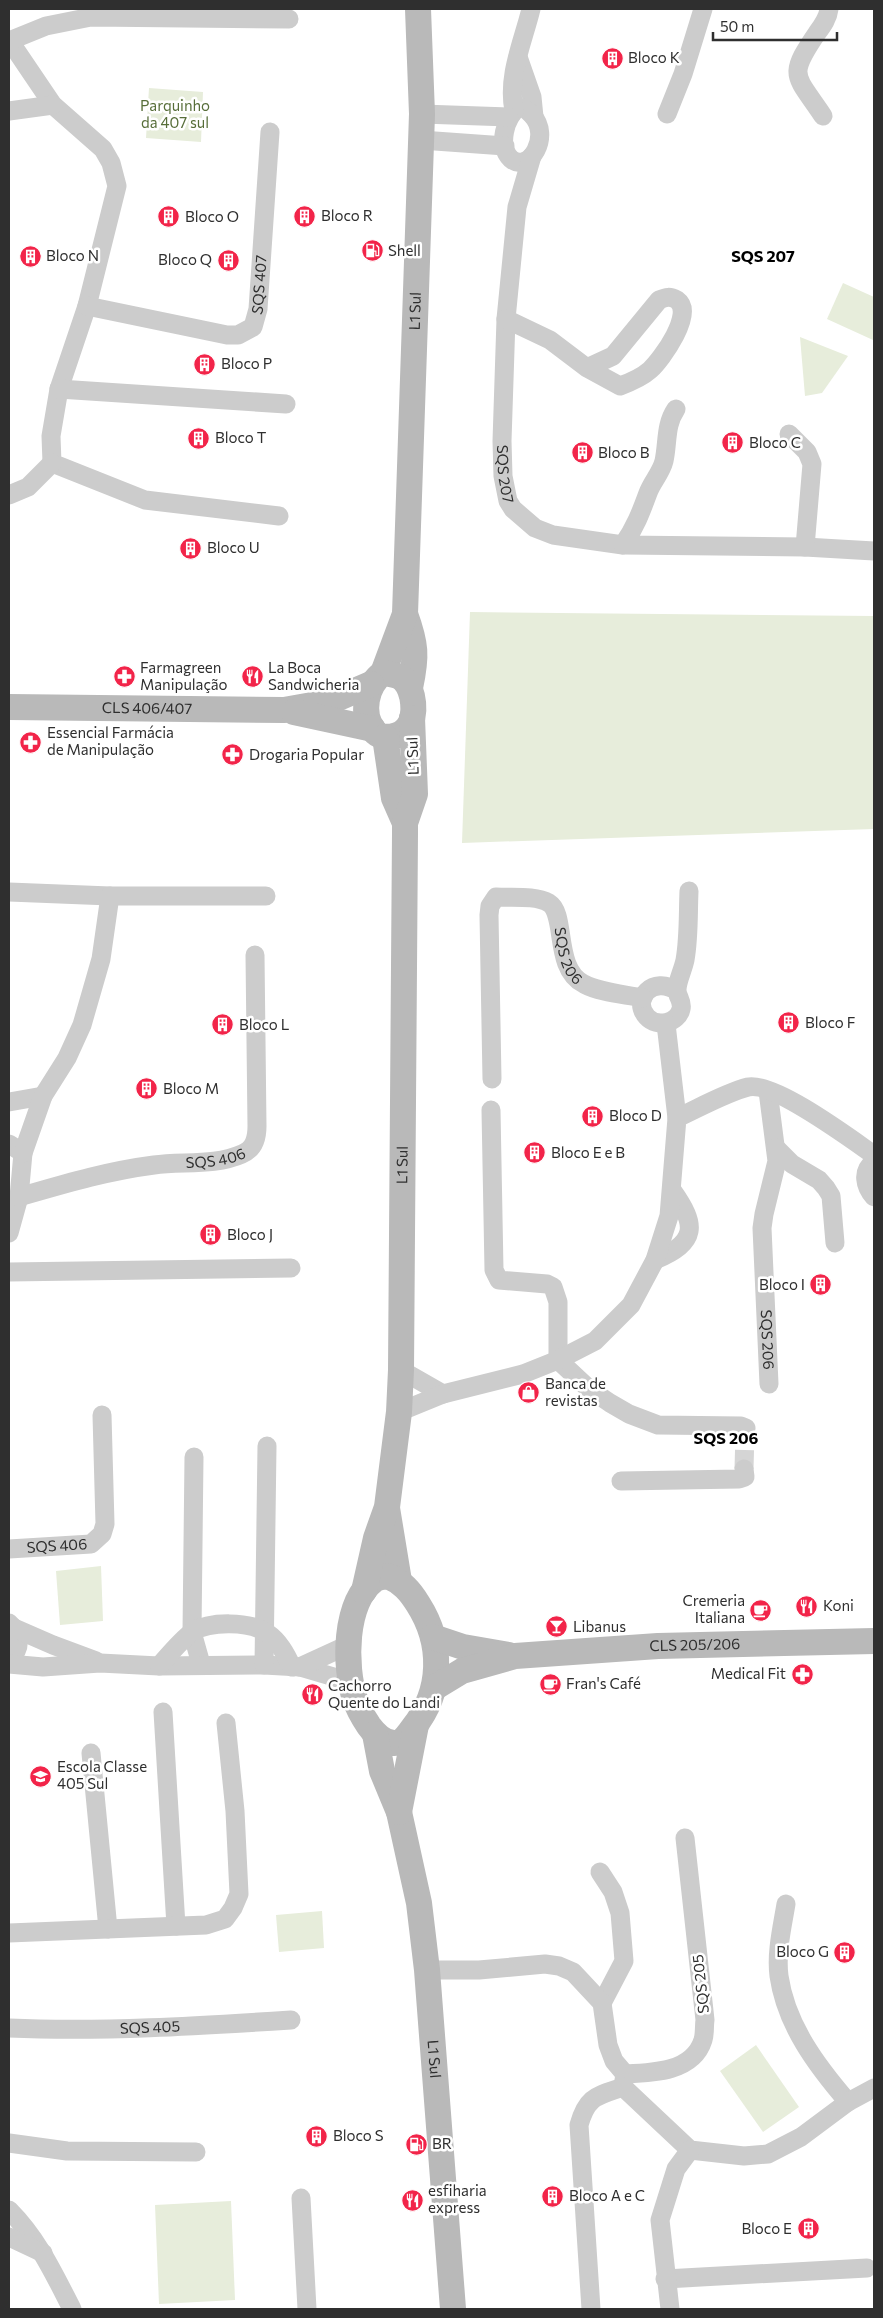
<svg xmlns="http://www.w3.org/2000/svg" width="883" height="2318" viewBox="0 0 883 2318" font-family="Commissioner,sans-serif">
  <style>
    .green { fill: #e7eddb }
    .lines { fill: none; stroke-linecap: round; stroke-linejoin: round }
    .street-tunnel { stroke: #d5d5d5; stroke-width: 19; stroke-dasharray: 19 9; stroke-linecap: butt }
    .street { stroke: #ccc; stroke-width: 19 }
    .secondary { stroke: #b9b9b9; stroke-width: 26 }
    .labels { text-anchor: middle; stroke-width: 5; stroke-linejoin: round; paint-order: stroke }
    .poi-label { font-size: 15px; fill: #2f2f2f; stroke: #fff; text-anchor: start }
    .park-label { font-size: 15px; fill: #576e39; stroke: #fff }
    .street-label { font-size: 15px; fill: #2f2f2f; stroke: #fff }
    .neighbourhood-label { font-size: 16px; font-weight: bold; fill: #000; stroke: #fff }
  </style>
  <rect width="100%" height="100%" fill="#fff"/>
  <g class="green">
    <polygon points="149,88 203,92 201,142 146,138"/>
    <polygon points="843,283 874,297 873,340 827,319"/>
    <polygon points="800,337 848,356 822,393 805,396"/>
    <polygon points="470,612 874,616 874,829 462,843"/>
    <polygon points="101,1566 103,1621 60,1625 56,1571"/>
    <polygon points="322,1911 324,1948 279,1952 276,1915"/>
    <polygon points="756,2045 799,2107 763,2132 720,2071"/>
    <polygon points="231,2201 235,2300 159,2304 155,2205"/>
  </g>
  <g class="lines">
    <polyline class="street-tunnel" points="744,1469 745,1432"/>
    <g class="street">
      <polyline points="9,40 53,105 103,149 111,163 117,186 87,306 59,389 51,436 52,463 145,500 279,516"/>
      <polyline points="9,41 46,26 91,17 289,19"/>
      <polyline points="518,57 532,97 534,117"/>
      <path d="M519 107C524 108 528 110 532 115 552 136 529 174 511 159 497 146 505 117 519 107Z"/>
      <polyline points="9,111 53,105"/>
      <path d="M514 111C507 76 523 42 531 9"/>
      <polyline points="422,114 509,117"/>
      <polyline points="667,114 683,74 703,9"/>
      <path d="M823 116C795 74 787 77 817 33 823 25 828 18 829 9"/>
      <polyline points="421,140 505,146"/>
      <path id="s1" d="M532 156 517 207 506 319 502 441 503 476 508 501 513 509 535 528 553 535 623 545 805 547 874 551"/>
      <path id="s2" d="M87 306 227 335H238L253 327 258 309 270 132"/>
      <path d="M506 319 550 340 587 368 620 386C631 382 641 378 650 370 662 359 695 313 677 300 670 296 666 297 659 300L613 356 587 368"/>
      <polyline points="59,389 286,404"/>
      <polyline points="789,434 807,452 812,464 805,547"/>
      <polyline points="9,495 28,487 52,463"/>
      <path d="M623 545C635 528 641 512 648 493 652 482 661 473 664 461 668 443 665 425 676 409"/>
      <polyline points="9,892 110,896"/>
      <path d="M677 991C653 975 631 999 647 1017 657 1028 678 1023 681 1009 683 1001 677 997 677 990 677 981 683 970 685 960 689 938 688 914 689 891"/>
      <polyline points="666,1024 677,1118"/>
      <path id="s3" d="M492 1079 489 915 490 906 496 897C512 898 535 895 549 903 567 914 553 969 584 984 601 993 624 994 643 998"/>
      <path id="s4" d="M768 1091 777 1161 764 1214 762 1228 769 1384"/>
      <polyline points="9,1102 43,1096"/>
      <polyline points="491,1110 494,1270 499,1280 547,1284 553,1287 558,1302 558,1360 588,1388 610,1403 629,1414 658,1425 741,1426 746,1428 745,1432"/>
      <polyline points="9,1144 23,1153 19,1197 9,1233"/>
      <polyline points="776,1148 792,1164 819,1180 826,1188 831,1196 835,1243"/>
      <polyline points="23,1153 43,1096 67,1058 82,1025 101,959 110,896 266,896"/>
      <path d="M874 1162C861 1171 865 1187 874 1197"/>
      <path id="s5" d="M19 1197C64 1184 107 1171 154 1165 182 1161 215 1166 242 1154 254 1149 257 1139 257 1126L255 955"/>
      <path d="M655 1260C698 1242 697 1225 672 1190"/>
      <polyline points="9,1272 291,1268"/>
      <polyline points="401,1370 443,1394"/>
      <path d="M399 1412 443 1394 523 1374 558 1360 595 1341 631 1305 655 1260 669 1216 677 1118C699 1108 725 1093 748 1087 773 1081 851 1139 874 1155"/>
      <polyline points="194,1457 192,1632 201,1664"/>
      <polyline points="621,1481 739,1479 745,1477 744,1469"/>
      <path id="s6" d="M9 1549 91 1544 102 1534 105 1524 102 1415"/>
      <path d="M9 1623C21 1633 22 1649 9 1660"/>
      <polyline points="14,1628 53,1645 96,1661"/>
      <polyline points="9,1664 43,1667 100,1663 159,1666 264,1665 300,1667 351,1682"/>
      <polyline points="264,1665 267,1446"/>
      <path d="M159 1666C169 1655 180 1641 192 1632 210 1621 249 1621 267 1633 279 1641 286 1654 292 1667"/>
      <polyline points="300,1667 348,1645"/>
      <polyline points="163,1712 176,1926"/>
      <polyline points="91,1753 108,1929"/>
      <polyline points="600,1872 613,1892 620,1913 624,1961 602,2003"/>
      <path d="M786 1904C782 1928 776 1953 779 1976 786 2025 817 2066 848 2102"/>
      <polyline points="9,1933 206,1925 225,1919 233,1908 239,1894 235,1811 226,1723"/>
      <polyline points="427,1970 479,1970 545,1964 559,1966 573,1972 602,2003 608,2045 614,2061 625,2074 623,2087 690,2150 744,2156 768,2154 801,2137 848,2102 874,2088"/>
      <path id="s7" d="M9 2028C103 2032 197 2026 291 2020"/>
      <path d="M625 2074C653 2073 693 2072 703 2040 705 2034 704 2026 705 2020L685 1838"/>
      <polyline points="9,2143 67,2151 196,2152"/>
      <polyline points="301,2198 307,2309"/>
      <path d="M9 2210C38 2239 54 2274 72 2309"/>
      <polyline points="9,2237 43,2253"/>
      <polyline points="665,2279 867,2268"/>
      <path d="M591 2309 579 2125C587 2096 597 2096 623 2087"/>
      <polyline points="670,2309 660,2220 676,2169 690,2150"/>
    </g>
    <g class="secondary">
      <path d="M405 614C416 644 417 656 410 688"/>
      <path id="s8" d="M383 673 405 614 422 114 418 9"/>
      <path d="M383 673C390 674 399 675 404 680 414 691 417 715 408 727 401 737 382 741 374 731 360 714 366 685 383 673Z"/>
      <path id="s9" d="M9 707 284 710 329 702 371 684"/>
      <polyline points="294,712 373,729"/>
      <polyline points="385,737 394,798 405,823"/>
      <polyline points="387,1508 399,1581"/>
      <path d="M388 1576C402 1582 410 1591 418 1604 443 1643 443 1691 413 1728 408 1735 402 1744 393 1743 382 1742 375 1734 369 1726 363 1717 358 1709 355 1699 344 1666 344 1603 374 1580 378 1577 384 1577 388 1576Z"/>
      <path id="s10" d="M364 1591 376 1538 387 1507 399 1412 401 1370 405 833V823L415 794 412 718"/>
      <polyline points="433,1637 463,1647 509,1655"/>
      <path id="s11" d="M434 1688 462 1671 515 1656 658 1646 874 1641"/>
      <path id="s12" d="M375 1734 382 1771 399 1812 419 1903 427 1970 453 2309"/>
      <polyline points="399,1812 416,1725"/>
    </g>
  </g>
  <defs>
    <symbol id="building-disc" viewBox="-11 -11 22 22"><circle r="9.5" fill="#f22449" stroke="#fff"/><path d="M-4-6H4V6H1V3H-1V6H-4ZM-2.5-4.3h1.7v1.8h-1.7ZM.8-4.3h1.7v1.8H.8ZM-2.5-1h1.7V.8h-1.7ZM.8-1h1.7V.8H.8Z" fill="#fff"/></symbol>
    <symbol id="fuel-disc" viewBox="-11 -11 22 22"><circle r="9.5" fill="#f22449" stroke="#fff"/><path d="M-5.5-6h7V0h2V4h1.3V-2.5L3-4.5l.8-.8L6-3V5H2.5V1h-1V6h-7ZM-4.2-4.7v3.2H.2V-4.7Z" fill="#fff"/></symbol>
    <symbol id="pharmacy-disc" viewBox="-11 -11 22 22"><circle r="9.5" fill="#f22449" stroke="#fff"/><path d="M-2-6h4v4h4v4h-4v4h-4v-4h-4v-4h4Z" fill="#fff"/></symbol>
    <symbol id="restaurant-disc" viewBox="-11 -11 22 22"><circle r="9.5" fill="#f22449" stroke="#fff"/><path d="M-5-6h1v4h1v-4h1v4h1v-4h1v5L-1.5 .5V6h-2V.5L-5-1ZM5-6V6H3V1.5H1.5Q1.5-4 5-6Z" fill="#fff"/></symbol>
    <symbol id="shop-disc" viewBox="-11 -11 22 22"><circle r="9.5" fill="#f22449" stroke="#fff"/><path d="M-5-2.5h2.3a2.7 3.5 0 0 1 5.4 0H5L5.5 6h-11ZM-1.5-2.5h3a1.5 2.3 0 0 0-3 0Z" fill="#fff"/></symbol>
    <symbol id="cafe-disc" viewBox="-11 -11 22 22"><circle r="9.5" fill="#f22449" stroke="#fff"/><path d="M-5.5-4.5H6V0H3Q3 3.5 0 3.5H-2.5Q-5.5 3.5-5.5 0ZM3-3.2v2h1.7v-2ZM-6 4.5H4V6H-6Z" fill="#fff"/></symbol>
    <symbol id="bar-disc" viewBox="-11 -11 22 22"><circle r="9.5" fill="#f22449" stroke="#fff"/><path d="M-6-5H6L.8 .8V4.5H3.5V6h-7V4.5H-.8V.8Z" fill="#fff"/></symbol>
    <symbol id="school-disc" viewBox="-11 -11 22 22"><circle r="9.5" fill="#f22449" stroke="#fff"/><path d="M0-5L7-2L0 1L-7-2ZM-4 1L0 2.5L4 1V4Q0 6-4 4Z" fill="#fff"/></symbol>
  </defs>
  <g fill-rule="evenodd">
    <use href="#building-disc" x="600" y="46" width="25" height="25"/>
    <use href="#building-disc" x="292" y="204" width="25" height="25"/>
    <use href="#building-disc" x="156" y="204" width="25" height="25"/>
    <use href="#fuel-disc" x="360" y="238" width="25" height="25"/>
    <use href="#building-disc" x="18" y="244" width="25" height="25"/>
    <use href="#building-disc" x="216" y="248" width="25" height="25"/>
    <use href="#building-disc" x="192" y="352" width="25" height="25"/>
    <use href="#building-disc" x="186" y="426" width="25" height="25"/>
    <use href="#building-disc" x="720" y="430" width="25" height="25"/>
    <use href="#building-disc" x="570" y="440" width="25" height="25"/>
    <use href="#building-disc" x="178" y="536" width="25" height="25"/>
    <use href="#pharmacy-disc" x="112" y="664" width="25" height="25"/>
    <use href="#restaurant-disc" x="240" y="664" width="25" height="25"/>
    <use href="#pharmacy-disc" x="18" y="730" width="25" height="25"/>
    <use href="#pharmacy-disc" x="220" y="742" width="25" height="25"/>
    <use href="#building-disc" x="776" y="1010" width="25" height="25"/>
    <use href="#building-disc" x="210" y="1012" width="25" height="25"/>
    <use href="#building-disc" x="134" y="1076" width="25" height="25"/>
    <use href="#building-disc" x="580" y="1104" width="25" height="25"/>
    <use href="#building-disc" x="522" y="1140" width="25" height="25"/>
    <use href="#building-disc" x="198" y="1222" width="25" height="25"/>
    <use href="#building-disc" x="808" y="1272" width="25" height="25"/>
    <use href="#shop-disc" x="516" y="1380" width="25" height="25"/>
    <use href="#restaurant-disc" x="794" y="1594" width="25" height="25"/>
    <use href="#cafe-disc" x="748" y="1598" width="25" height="25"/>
    <use href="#bar-disc" x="544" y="1614" width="25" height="25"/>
    <use href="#pharmacy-disc" x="790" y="1662" width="25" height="25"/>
    <use href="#cafe-disc" x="538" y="1672" width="25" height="25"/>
    <use href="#restaurant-disc" x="300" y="1682" width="25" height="25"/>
    <use href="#school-disc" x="28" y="1764" width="25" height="25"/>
    <use href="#building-disc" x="832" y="1940" width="25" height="25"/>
    <use href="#building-disc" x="304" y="2124" width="25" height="25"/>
    <use href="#fuel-disc" x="404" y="2132" width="25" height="25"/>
    <use href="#building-disc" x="540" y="2184" width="25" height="25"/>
    <use href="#restaurant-disc" x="400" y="2188" width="25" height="25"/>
    <use href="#building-disc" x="796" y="2216" width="25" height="25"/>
  </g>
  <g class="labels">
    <g class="poi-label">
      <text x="628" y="63">Bloco K</text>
      <text x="321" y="221">Bloco R</text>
      <text x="185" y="222">Bloco O</text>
      <text x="388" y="256">Shell</text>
      <text x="46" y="261">Bloco N</text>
      <text x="212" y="265" text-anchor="end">Bloco Q</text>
      <text x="221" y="369">Bloco P</text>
      <text x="215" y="443">Bloco T</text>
      <text x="749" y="448">Bloco C</text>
      <text x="598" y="458">Bloco B</text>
      <text x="207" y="553">Bloco U</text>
      <text x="140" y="673">Farmagreen<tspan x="140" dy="17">Manipulação</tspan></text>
      <text x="268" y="673">La Boca<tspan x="268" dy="17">Sandwicheria</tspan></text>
      <text x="47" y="738">Essencial Farmácia<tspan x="47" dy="17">de Manipulação</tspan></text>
      <text x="249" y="760">Drogaria Popular</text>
      <text x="805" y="1028">Bloco F</text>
      <text x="239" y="1030">Bloco L</text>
      <text x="163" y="1094">Bloco M</text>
      <text x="609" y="1121">Bloco D</text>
      <text x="551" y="1158">Bloco E e B</text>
      <text x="227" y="1240">Bloco J</text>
      <text x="805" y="1290" text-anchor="end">Bloco I</text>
      <text x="545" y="1389">Banca de<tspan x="545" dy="17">revistas</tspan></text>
      <text x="745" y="1606" text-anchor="end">Cremeria<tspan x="745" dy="17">Italiana</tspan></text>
      <text x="823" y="1611">Koni</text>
      <text x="573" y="1632">Libanus</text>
      <text x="786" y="1679" text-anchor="end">Medical Fit</text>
      <text x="566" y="1689">Fran's Café</text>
      <text x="328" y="1691">Cachorro<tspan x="328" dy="17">Quente do Landi</tspan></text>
      <text x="57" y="1772">Escola Classe<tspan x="57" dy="17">405 Sul</tspan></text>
      <text x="829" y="1957" text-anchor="end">Bloco G</text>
      <text x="333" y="2141">Bloco S</text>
      <text x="432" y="2149">BR</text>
      <text x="428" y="2196">esfiharia<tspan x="428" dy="17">express</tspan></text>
      <text x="569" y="2201">Bloco A e C</text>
      <text x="792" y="2234" text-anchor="end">Bloco E</text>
    </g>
    <g class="park-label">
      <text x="175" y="111">Parquinho<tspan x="175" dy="17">da 407 sul</tspan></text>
    </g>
    <g class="street-label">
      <text dy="5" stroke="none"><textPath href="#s2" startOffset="214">SQS 407</textPath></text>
      <text dy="5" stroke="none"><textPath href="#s8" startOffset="366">L1 Sul</textPath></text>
      <text dy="5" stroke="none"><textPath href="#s1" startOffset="321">SQS 207</textPath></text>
      <text dy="5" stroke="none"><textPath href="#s9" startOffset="138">CLS 406/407</textPath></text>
      <text transform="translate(413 756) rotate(-92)" y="5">L1 Sul</text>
      <text dy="5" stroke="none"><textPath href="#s3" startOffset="295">SQS 206</textPath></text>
      <text dy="5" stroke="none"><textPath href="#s5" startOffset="201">SQS 406</textPath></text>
      <text dy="5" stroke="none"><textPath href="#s10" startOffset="430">L1 Sul</textPath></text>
      <text dy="5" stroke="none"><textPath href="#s4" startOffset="251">SQS 206</textPath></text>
      <text dy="5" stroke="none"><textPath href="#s6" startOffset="48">SQS 406</textPath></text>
      <text dy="5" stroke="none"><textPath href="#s11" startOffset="268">CLS 205/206</textPath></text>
      <text transform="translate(701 1984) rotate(-96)" y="5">SQS 205</text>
      <text dy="5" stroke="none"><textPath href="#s7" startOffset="141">SQS 405</textPath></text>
      <text dy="5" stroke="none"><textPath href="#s12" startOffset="332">L1 Sul</textPath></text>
    </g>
    <g class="neighbourhood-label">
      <text x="763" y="262">SQS 207</text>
      <text x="726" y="1444">SQS 206</text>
    </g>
  </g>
  <rect width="883" height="2318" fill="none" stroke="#2f2f2f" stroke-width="20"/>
  <path d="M713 32v8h124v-8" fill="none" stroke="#2f2f2f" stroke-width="2.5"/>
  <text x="720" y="32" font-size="15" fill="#2f2f2f" stroke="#ffffff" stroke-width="4" paint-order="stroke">50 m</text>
</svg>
